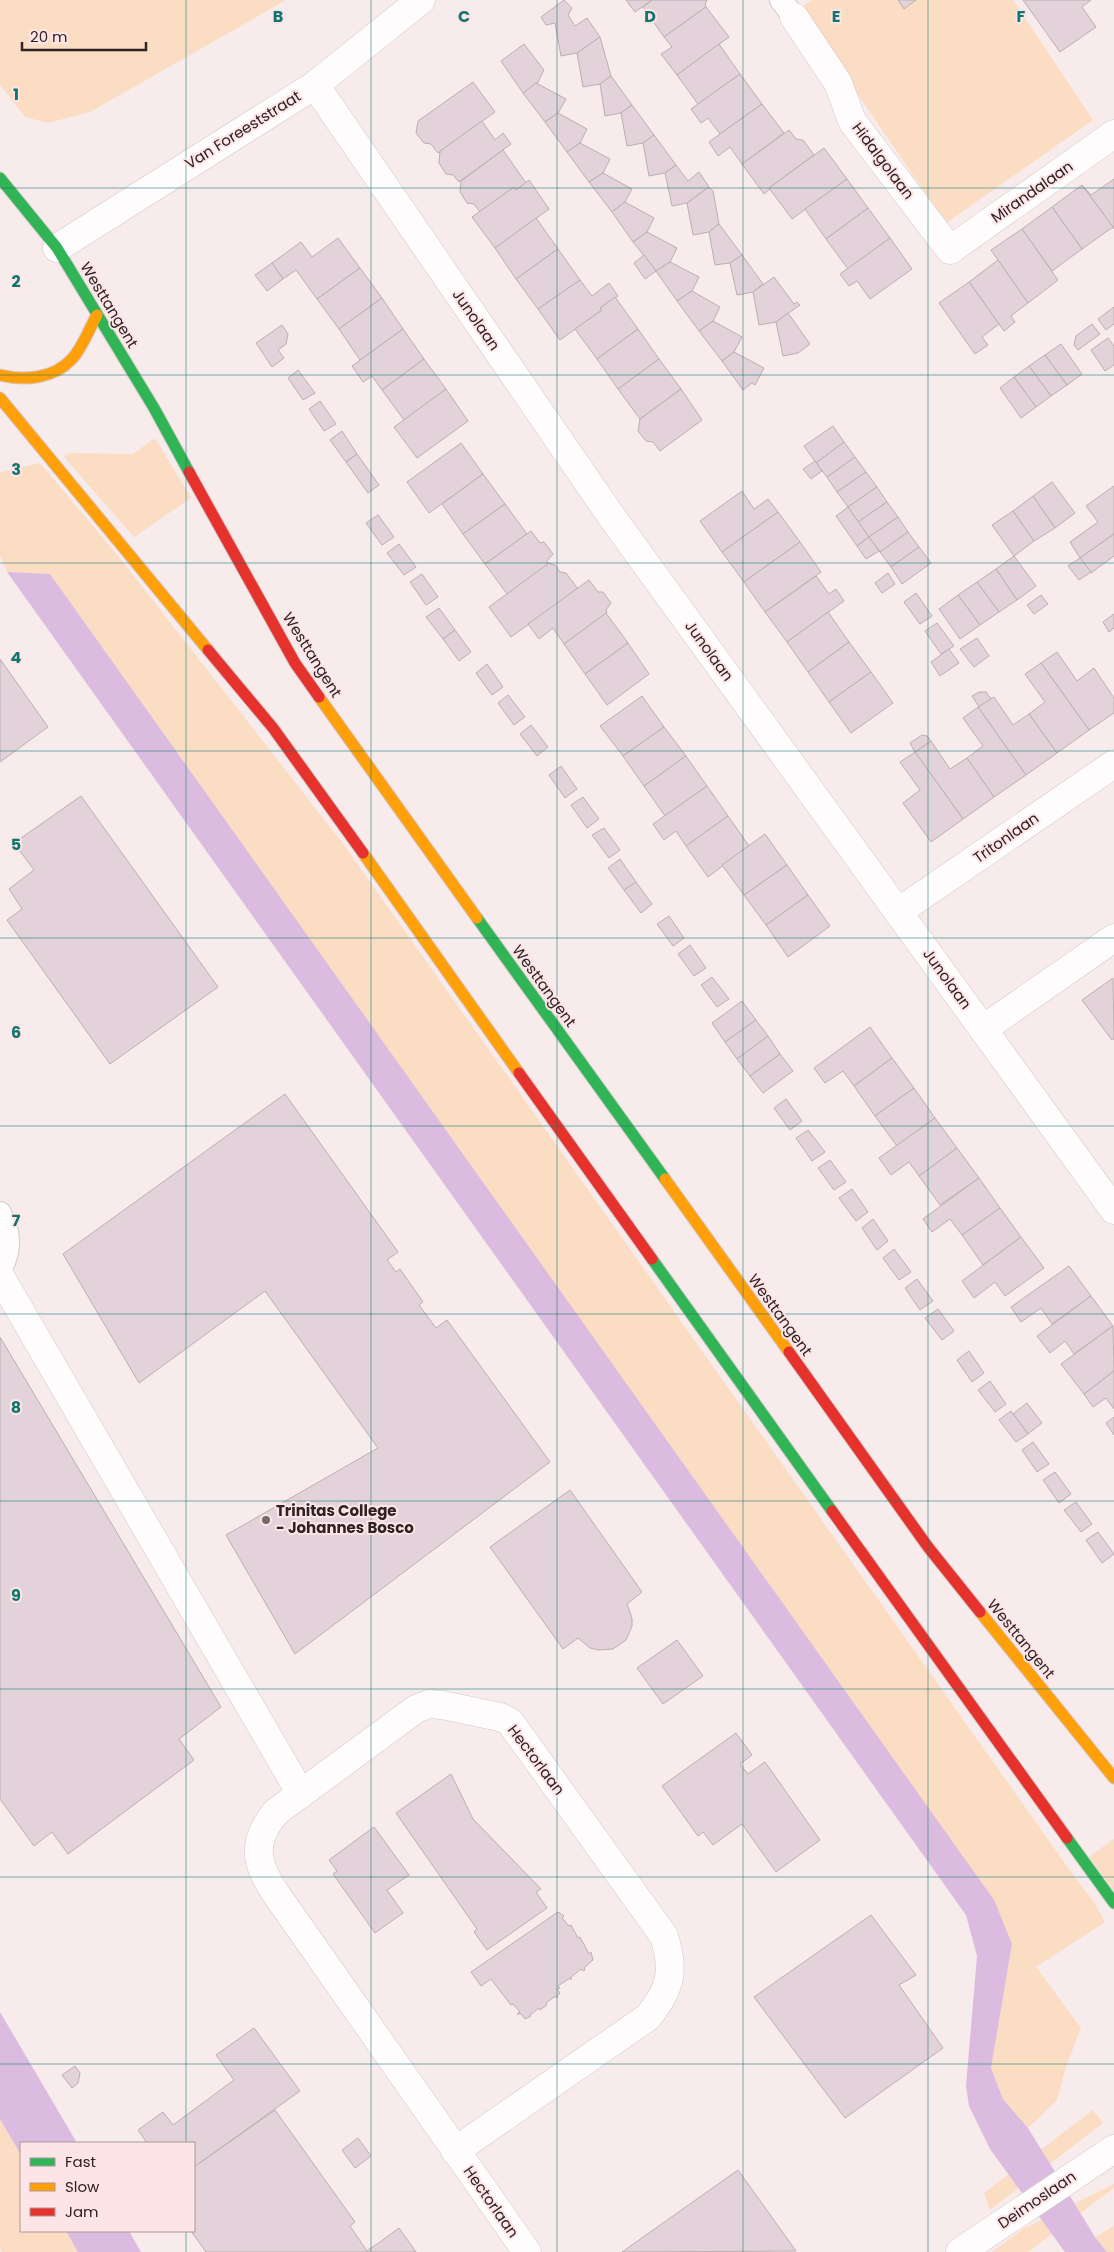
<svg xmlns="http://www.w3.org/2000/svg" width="1114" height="2252" viewBox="0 0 1114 2252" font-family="Poppins,sans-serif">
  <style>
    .green { fill: #fbddc3 }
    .water { fill: #dbbbdf }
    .building { fill: #e3d2d9; stroke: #baafb2 }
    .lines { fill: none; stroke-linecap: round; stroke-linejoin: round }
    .lane-casing { stroke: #d4c8c8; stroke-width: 24 }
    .street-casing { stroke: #d4c8c8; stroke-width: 29 }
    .fast-casing { stroke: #d4c8c8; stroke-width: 13 }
    .slow-casing { stroke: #d4c8c8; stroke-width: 13 }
    .jam-casing { stroke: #d4c8c8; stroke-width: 13 }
    .lane { stroke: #fefcfc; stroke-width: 22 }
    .street { stroke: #fefcfc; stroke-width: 28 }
    .fast { stroke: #30b455; stroke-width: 11 }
    .slow { stroke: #ff9f0a; stroke-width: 11 }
    .jam { stroke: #e5322d; stroke-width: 11 }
    .grid { fill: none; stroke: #0f766e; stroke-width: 1; stroke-opacity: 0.55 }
    .poi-dot { fill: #756869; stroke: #fde5e7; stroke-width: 2 }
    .labels { text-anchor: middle; stroke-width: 4; stroke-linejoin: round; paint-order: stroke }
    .street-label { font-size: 15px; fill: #2f2222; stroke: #fde5e7 }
    .poi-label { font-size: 15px; font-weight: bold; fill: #2f2222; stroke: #fde5e7; text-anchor: start }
    .grid-label { font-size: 16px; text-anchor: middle; font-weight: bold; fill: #0f766e; stroke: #fde5e7; stroke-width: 4; stroke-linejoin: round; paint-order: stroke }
  </style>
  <rect width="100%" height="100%" fill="#f7ebec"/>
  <g class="green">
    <polygon points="0,0 286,0 90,112 48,123 25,117 0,85"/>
    <polygon points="812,0 1013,0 1093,120 946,223 799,9"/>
    <polygon points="155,438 191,498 134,537 64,457 69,453 133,454"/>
    <polygon points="40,463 118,556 341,841 1071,1872 1094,1902 1105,1922 1036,1967 1081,2028 1066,2067 1057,2100 1028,2128 1003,2099 991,2068 1012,1944 50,574 7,572 0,556 0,472"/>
    <polygon points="1114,1839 1114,1891 1089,1857"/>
    <polygon points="1093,2110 1103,2123 990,2210 984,2193"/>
    <polygon points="0,2119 21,2155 21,2231 66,2231 78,2252 2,2252 0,2248"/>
    <polygon points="1114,2184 1114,2188 1028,2252 992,2252 1023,2229"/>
    <polygon points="1114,2226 1114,2252 1107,2252 1095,2237"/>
  </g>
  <g class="water">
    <polygon points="7,572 50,574 994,1900 1012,1944 991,2068 1003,2099 1028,2128 1095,2237 1107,2252 1065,2252 990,2149 969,2106 966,2086 977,1956 966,1915"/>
    <polygon points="0,2012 77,2143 21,2143 21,2155 0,2119"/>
    <polygon points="66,2231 129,2231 141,2252 78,2252"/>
  </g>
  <g class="building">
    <polygon points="564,0 572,8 568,15 575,26 587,18 600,37 577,53 561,56 555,23 546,25 541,17"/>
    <polygon points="626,0 652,0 635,12"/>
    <polygon points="652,0 707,0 705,4 706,7 664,37 643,7"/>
    <polygon points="898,0 916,0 904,9"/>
    <polygon points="1023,0 1091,0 1082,7 1096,27 1060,52"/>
    <polygon points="706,7 729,37 677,75 661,54 672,47 664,37"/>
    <polygon points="600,37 611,76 600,84 583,87 577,53"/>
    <polygon points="524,44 544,70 537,84 523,93 501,61"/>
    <polygon points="719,44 740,74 698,104 677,75"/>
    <polygon points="740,74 762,104 720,134 708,118 701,123 691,109"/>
    <polygon points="611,76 632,105 621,113 605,116 600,84"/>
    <polygon points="473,82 495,112 438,153 431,144 424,143 416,133 418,121"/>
    <polygon points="536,83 566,99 558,113 545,122 523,93"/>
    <polygon points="762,104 784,133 742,164 730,147 718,156 709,142"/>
    <polygon points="632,105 654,135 643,143 627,146 621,113"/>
    <polygon points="558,113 587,129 580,143 567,152 545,122"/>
    <polygon points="482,121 495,140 503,133 511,144 459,182 453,175 446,174 439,163 440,151"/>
    <polygon points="789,130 796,139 803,140 814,155 769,188 770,189 764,194 742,164"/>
    <polygon points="654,135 676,165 665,173 649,176 643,143"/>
    <polygon points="580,143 610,159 603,173 589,182 567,152"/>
    <polygon points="824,148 847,179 792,219 769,188"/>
    <polygon points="503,150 526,183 516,190 514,187 480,212 474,204 467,203 460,192 461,181"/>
    <polygon points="676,165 688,181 699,172 709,187 687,203 672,206 665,173"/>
    <polygon points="603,173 632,189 625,202 612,212 589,182"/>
    <polygon points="847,179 868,208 826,239 805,209"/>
    <polygon points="1114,179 1114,229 1082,185 1091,195"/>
    <polygon points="529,180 549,209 495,248 472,217 514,187 516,190"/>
    <polygon points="1082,185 1113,227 1082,249 1052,207"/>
    <polygon points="709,187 713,191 719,224 709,232 693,235 687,203"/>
    <polygon points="625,202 654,218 647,232 633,242 612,212"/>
    <polygon points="1052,207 1082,249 1052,271 1022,229"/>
    <polygon points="868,208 890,238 848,269 826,239"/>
    <polygon points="536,218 558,249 516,279 495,248"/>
    <polygon points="719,224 742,255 730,263 715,265 709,232"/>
    <polygon points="1022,229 1058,280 1028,303 991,250"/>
    <polygon points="647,232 677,248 670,262 656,271 633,242"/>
    <polygon points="338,238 360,268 317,299 296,270 283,279 272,263 301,242 312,257"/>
    <polygon points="890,238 912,269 870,299 857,281 849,286 840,274"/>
    <polygon points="558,249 580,280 538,309 516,279"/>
    <polygon points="644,255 656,271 645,279 634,263"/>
    <polygon points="742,255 763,284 753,292 737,295 730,263"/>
    <polygon points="998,260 1028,303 1011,316 1015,322 1004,331 969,282"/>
    <polygon points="670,262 699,277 692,291 677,301 656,271"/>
    <polygon points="272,263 283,279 267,291 255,275"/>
    <polygon points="360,268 382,298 339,329 317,299"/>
    <polygon points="774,277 794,304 797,302 800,305 776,322 759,325 753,292"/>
    <polygon points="580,280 592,296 609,283 618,296 600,308 602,310 560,340 538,309"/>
    <polygon points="969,282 999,324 982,337 988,345 975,354 939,303"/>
    <polygon points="692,291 720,307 713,321 699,331 677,301"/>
    <polygon points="615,297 638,329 597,359 575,329 602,310 600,308"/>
    <polygon points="382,298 403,329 360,360 339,329"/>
    <polygon points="1114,307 1114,324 1106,330 1098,319"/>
    <polygon points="788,313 810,344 798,353 783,356 776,322"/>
    <polygon points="713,321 742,337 734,352 722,361 699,331"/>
    <polygon points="1092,324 1100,334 1078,350 1074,345 1076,336"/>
    <polygon points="282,325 288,334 286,344 278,350 284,358 272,367 256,343"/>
    <polygon points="403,329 424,359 382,390 372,376 363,382 352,366"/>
    <polygon points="638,329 659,359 618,389 597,359"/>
    <polygon points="1108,338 1114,346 1114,365 1105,371 1091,350"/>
    <polygon points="1061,344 1082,374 1067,385 1045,355"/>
    <polygon points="734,352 764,368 755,385 752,383 743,390 722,361"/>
    <polygon points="1045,355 1067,385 1051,396 1029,366"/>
    <polygon points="424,359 446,389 404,420 382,390"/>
    <polygon points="659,359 681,389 640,419 618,389"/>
    <polygon points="1029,366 1051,396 1036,407 1014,377"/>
    <polygon points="298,370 315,393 303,400 288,378"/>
    <polygon points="1014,377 1036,407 1021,418 1000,388"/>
    <polygon points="446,389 468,421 417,458 394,427"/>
    <polygon points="681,389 702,420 660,451 653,442 646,441 638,431 640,419"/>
    <polygon points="320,401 336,424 324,431 309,409"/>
    <polygon points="833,426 844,442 816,463 804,446"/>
    <polygon points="342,431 357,454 346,462 330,440"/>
    <polygon points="844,442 855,457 827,477 816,463"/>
    <polygon points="461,443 483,474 429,513 407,482"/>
    <polygon points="357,454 379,485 368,493 346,462"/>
    <polygon points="855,457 866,472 837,492 827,477"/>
    <polygon points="815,461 822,471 811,479 803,469"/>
    <polygon points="866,472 877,487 848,507 837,492"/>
    <polygon points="483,474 505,504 463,534 442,504"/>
    <polygon points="1052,482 1075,513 1055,528 1033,496"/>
    <polygon points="1114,486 1114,534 1080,558 1070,542 1098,522 1086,506"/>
    <polygon points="877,487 887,502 858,522 848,507"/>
    <polygon points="742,491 754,509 768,499 778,512 722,552 700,521"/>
    <polygon points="1033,496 1055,528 1034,541 1013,511"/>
    <polygon points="887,502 898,517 869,537 858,522"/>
    <polygon points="505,504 527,534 485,564 463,534"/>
    <polygon points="848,507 869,537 857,546 836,516"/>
    <polygon points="1013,511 1034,541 1014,556 992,525"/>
    <polygon points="778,512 800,542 744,582 722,552"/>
    <polygon points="378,515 394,537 382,545 366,523"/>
    <polygon points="898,517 908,532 880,552 869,537"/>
    <polygon points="531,531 540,543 544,542 553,554 547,561 548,565 507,594 485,564"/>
    <polygon points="908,532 919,547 891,567 880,552"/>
    <polygon points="1114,534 1114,556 1091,573 1080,558"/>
    <polygon points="869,537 879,551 866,559 857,546"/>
    <polygon points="800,542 821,572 765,612 744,582"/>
    <polygon points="399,544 416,567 404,575 387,553"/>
    <polygon points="919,547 931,563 902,584 891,567"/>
    <polygon points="1014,556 1036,586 1017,600 996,569"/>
    <polygon points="1080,558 1091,572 1079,580 1068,566"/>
    <polygon points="549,563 555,565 560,572 566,573 578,589 511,637 489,607"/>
    <polygon points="996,569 1017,600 999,612 977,582"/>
    <polygon points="888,573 895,584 882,593 875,583"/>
    <polygon points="422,574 438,597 426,605 410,582"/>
    <polygon points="816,576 829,594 836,589 844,601 787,642 765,612"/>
    <polygon points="589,580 598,592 603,592 611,603 606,610 607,613 564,644 553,628 539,639 528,624"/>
    <polygon points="977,582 999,612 980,625 958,595"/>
    <polygon points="916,593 932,616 920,624 904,602"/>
    <polygon points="958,595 980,625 960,639 939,609"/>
    <polygon points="1041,595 1048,604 1034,614 1027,605"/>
    <polygon points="439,608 455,630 443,639 426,617"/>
    <polygon points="828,612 849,642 808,672 787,642"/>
    <polygon points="606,613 628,643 585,674 564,644"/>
    <polygon points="1114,614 1114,628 1109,632 1103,622"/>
    <polygon points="937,623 954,646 941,654 925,631"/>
    <polygon points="455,630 471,652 459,661 443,639"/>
    <polygon points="977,638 989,656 974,667 960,649"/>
    <polygon points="849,642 871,672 829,702 808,672"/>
    <polygon points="628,643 649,674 607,705 585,674"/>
    <polygon points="949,649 959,663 940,676 931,662"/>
    <polygon points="1057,652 1077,681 1094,668 1114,698 1114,713 1089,730 1041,663"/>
    <polygon points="0,659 48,727 0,762"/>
    <polygon points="1041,663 1089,730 1057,753 1029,714 1045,702 1025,674"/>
    <polygon points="487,664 503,687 492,695 476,673"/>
    <polygon points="871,672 893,703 851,733 829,702"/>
    <polygon points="979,692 986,692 991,699 979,707 972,696"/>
    <polygon points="508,695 525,717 514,725 498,703"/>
    <polygon points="642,696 664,727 623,756 600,726"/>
    <polygon points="994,697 1013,725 1029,714 1057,753 1026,775 978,707"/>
    <polygon points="978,707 1026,775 994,797 967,758 983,746 963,718"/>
    <polygon points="531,725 548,747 537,756 520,734"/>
    <polygon points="664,727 686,756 644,786 623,756"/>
    <polygon points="922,735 927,736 931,741 915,752 910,743"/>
    <polygon points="931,741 950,769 967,758 994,797 963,819 915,752"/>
    <polygon points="915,752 963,819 931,842 903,803 920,790 900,762"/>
    <polygon points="686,756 707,786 665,816 644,786"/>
    <polygon points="561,766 577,789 565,798 549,775"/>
    <polygon points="707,786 728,816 686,846 676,831 664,840 653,824"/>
    <polygon points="81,796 218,987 110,1064 7,920 22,909 9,889 34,870 14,843"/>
    <polygon points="583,797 599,819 587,828 571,805"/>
    <polygon points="728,816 749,846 708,877 686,846"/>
    <polygon points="604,828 620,850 609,858 592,835"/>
    <polygon points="765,834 787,865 744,895 722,865"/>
    <polygon points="620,859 636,882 624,890 608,868"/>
    <polygon points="787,865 808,895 766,925 744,895"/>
    <polygon points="636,882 652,904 641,913 624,890"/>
    <polygon points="808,895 830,926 788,957 766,925"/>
    <polygon points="669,916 684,938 673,946 657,924"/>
    <polygon points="690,945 706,968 694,976 678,954"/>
    <polygon points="712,977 729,999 717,1007 701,985"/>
    <polygon points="1113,978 1114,1039 1112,1040 1082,1000"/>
    <polygon points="742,1001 756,1020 725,1042 712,1023"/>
    <polygon points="756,1020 768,1036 737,1059 725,1042"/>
    <polygon points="870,1027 892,1058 854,1086 843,1071 825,1083 814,1068"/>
    <polygon points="768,1036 780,1054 750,1076 737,1059"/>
    <polygon points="780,1054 793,1071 763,1093 750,1076"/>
    <polygon points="892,1058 914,1088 875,1116 854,1086"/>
    <polygon points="914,1088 935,1118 897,1146 875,1116"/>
    <polygon points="285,1094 398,1252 387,1260 396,1272 400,1269 423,1302 419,1305 436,1328 447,1320 550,1462 295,1654 226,1535 378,1448 265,1291 139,1383 63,1254"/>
    <polygon points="786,1099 802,1121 790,1130 774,1108"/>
    <polygon points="935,1118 957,1148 919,1176 909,1162 891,1175 879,1158"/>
    <polygon points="808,1130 825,1152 812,1161 796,1138"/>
    <polygon points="957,1148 979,1178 940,1205 919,1176"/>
    <polygon points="830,1160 846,1182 834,1190 818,1168"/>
    <polygon points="979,1178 1000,1208 962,1235 950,1219 932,1232 923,1219"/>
    <polygon points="852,1189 868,1212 856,1221 839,1198"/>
    <polygon points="1000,1208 1021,1237 983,1265 962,1235"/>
    <polygon points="873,1219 888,1241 877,1250 862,1228"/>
    <polygon points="1021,1237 1044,1268 1005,1296 995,1282 974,1298 962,1281"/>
    <polygon points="894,1249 911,1272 899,1280 883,1258"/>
    <polygon points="1069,1266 1091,1296 1052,1324 1041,1308 1021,1322 1011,1307"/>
    <polygon points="917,1279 933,1301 920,1310 905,1288"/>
    <polygon points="1091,1296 1113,1326 1074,1354 1065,1341 1050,1353 1037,1336"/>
    <polygon points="938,1309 954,1331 942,1340 925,1318"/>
    <polygon points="1113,1326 1114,1371 1084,1394 1061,1364"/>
    <polygon points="0,1337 221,1707 179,1739 194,1760 68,1854 52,1832 34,1846 0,1799"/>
    <polygon points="969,1351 984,1373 972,1382 957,1360"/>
    <polygon points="1114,1371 1114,1409 1106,1398 1093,1407 1084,1394"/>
    <polygon points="990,1381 1006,1404 995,1412 978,1390"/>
    <polygon points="1027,1403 1042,1423 1028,1434 1013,1414"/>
    <polygon points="1011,1411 1028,1434 1016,1442 999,1420"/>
    <polygon points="1114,1417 1114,1435 1106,1423"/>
    <polygon points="1033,1442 1049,1464 1037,1472 1022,1450"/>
    <polygon points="1055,1472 1071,1494 1059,1503 1043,1480"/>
    <polygon points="570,1490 642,1592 627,1604 632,1618 632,1626 626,1640 613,1649 598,1650 590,1648 578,1638 563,1649 490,1547"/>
    <polygon points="1076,1502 1092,1524 1081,1532 1064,1510"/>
    <polygon points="1098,1532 1114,1554 1102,1563 1086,1540"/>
    <polygon points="677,1640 703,1676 663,1704 637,1668"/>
    <polygon points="736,1733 752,1755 740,1764 748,1774 765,1762 820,1840 776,1872 742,1824 713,1845 703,1832 698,1836 662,1786"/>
    <polygon points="451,1774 473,1819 541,1889 536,1892 547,1908 487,1950 474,1932 477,1929 396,1813"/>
    <polygon points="374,1827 409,1875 387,1890 403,1913 375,1933 333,1874 337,1871 329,1860"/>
    <polygon points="558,1912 564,1916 562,1918 569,1926 571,1925 578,1938 580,1937 589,1954 591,1952 593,1960 584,1968 585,1970 583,1971 581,1969 571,1977 571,1980 570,1978 558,1986 560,1988 557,1989 560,1993 557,1996 558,1997 554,1997 546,2003 547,2005 540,2010 539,2008 530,2015 531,2016 525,2019 521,2014 517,2014 520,2012 513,2004 511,2005 491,1979 481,1986 471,1972"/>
    <polygon points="871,1915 916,1975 899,1985 943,2048 845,2118 754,1997"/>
    <polygon points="254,2028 300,2091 194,2167 194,2143 147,2143 138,2130 163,2112 173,2125 234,2080 216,2055"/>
    <polygon points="75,2066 80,2073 78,2083 72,2088 62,2075"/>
    <polygon points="275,2110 355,2222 350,2226 367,2251 365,2252 206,2252 191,2231 194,2231 194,2167"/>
    <polygon points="358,2138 371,2156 355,2168 342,2150"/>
    <polygon points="738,2170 796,2251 622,2252"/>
    <polygon points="399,2228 416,2252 365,2252 380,2242"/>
  </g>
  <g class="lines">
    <defs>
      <g id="lane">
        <polyline points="781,0 794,17"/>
        <path d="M0 1213C11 1233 11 1251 0 1270"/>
      </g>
      <g id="street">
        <polyline points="794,17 838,83 852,121 950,250 1114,134"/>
        <polyline points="315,85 609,513 1114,1210"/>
        <polyline points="57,248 315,85 421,0"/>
        <polyline points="898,912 1114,764"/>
        <polyline points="983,1029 1114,938"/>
        <polyline points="0,1276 301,1794"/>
        <path d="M455 2151 648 2017C671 1988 675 1971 664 1936L510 1722 500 1717 442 1705 429 1704 416 1709 276 1812C251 1842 255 1863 276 1894L527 2252"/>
        <polyline points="960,2252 1114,2149"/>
      </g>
      <g id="fast">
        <polyline points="0,178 57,248 154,408 189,472"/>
        <polyline points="477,918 665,1179"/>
        <polyline points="652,1259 832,1511"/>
        <polyline points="1067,1838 1114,1903"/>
      </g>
      <g id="slow">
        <path d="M0 375C25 381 53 379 72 359 83 347 89 329 97 315"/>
        <polyline points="0,398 208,650"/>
        <polyline points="319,697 477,918"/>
        <polyline points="363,853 519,1073"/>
        <polyline points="665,1179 789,1352"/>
        <polyline points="980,1612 1114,1778"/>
      </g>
      <g id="jam">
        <polyline points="189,472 295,663 319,697"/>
        <polyline points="208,650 273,728 363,853"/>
        <polyline points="519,1073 652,1259"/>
        <polyline points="789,1352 928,1547 980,1612"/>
        <polyline points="832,1511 1067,1838"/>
      </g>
    </defs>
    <use href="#lane" class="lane-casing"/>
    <use href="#street" class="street-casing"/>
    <use href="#fast" class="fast-casing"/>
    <use href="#slow" class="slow-casing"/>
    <use href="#jam" class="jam-casing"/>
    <use href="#lane" class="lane"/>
    <use href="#street" class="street"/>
    <use href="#fast" class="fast"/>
    <use href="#slow" class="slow"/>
    <use href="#jam" class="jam"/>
  </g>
  <path class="grid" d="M186 0V2143M371 0V2252M557 0V2252M743 0V2252M928 0V2252M0 188H1114M0 375H1114M0 563H1114M0 751H1114M0 938H1114M0 1126H1114M0 1314H1114M0 1501H1114M0 1689H1114M0 1877H1114M0 2064H1114M186 2231V2252"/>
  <circle class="poi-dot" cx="266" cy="1520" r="5"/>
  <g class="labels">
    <g class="street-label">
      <text transform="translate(243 130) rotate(-32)" y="5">Van Foreeststraat</text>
      <text transform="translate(883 161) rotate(53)" y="5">Hidalgolaan</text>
      <text transform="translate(1032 192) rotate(-35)" y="5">Mirandalaan</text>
      <text transform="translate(109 305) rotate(59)" y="5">Westtangent</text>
      <text transform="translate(476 320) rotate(55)" y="5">Junolaan</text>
      <text transform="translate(709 651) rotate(54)" y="5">Junolaan</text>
      <text transform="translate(312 655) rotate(58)" y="5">Westtangent</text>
      <text transform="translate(1006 838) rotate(-35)" y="5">Tritonlaan</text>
      <text transform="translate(947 979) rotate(54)" y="5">Junolaan</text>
      <text transform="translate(544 986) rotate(54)" y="5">Westtangent</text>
      <text transform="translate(780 1315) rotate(54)" y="5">Westtangent</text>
      <text transform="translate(1021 1639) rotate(51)" y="5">Westtangent</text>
      <text transform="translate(536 1760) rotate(53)" y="5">Hectorlaan</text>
      <text transform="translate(1037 2200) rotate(-34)" y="5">Deimoslaan</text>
      <text transform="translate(491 2202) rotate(55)" y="5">Hectorlaan</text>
    </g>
    <g class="poi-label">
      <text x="276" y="1516">Trinitas College<tspan x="276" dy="17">- Johannes Bosco</tspan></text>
    </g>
  </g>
  <g class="grid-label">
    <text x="278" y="22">B</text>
    <text x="464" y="22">C</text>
    <text x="650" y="22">D</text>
    <text x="836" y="22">E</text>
    <text x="1021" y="22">F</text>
    <text x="16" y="100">1</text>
    <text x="16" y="287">2</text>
    <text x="16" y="475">3</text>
    <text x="16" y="663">4</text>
    <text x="16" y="850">5</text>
    <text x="16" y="1038">6</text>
    <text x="16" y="1226">7</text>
    <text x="16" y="1413">8</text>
    <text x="16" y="1601">9</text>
  </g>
  <rect x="20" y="2142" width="175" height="90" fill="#fde5e7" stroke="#ab9798"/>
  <rect x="30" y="2158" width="25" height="8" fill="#30b455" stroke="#ab9798"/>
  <text x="65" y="2167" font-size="15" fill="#2f2222">Fast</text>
  <rect x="30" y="2183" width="25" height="8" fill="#ff9f0a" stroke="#ab9798"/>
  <text x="65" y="2192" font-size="15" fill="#2f2222">Slow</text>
  <rect x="30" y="2208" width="25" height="8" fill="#e5322d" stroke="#ab9798"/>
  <text x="65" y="2217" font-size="15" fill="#2f2222">Jam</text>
  <path d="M22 42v8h124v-8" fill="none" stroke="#2f2222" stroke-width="2.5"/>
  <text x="30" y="42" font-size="15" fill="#2f2222" stroke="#fde5e7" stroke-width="4" paint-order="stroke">20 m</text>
</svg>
